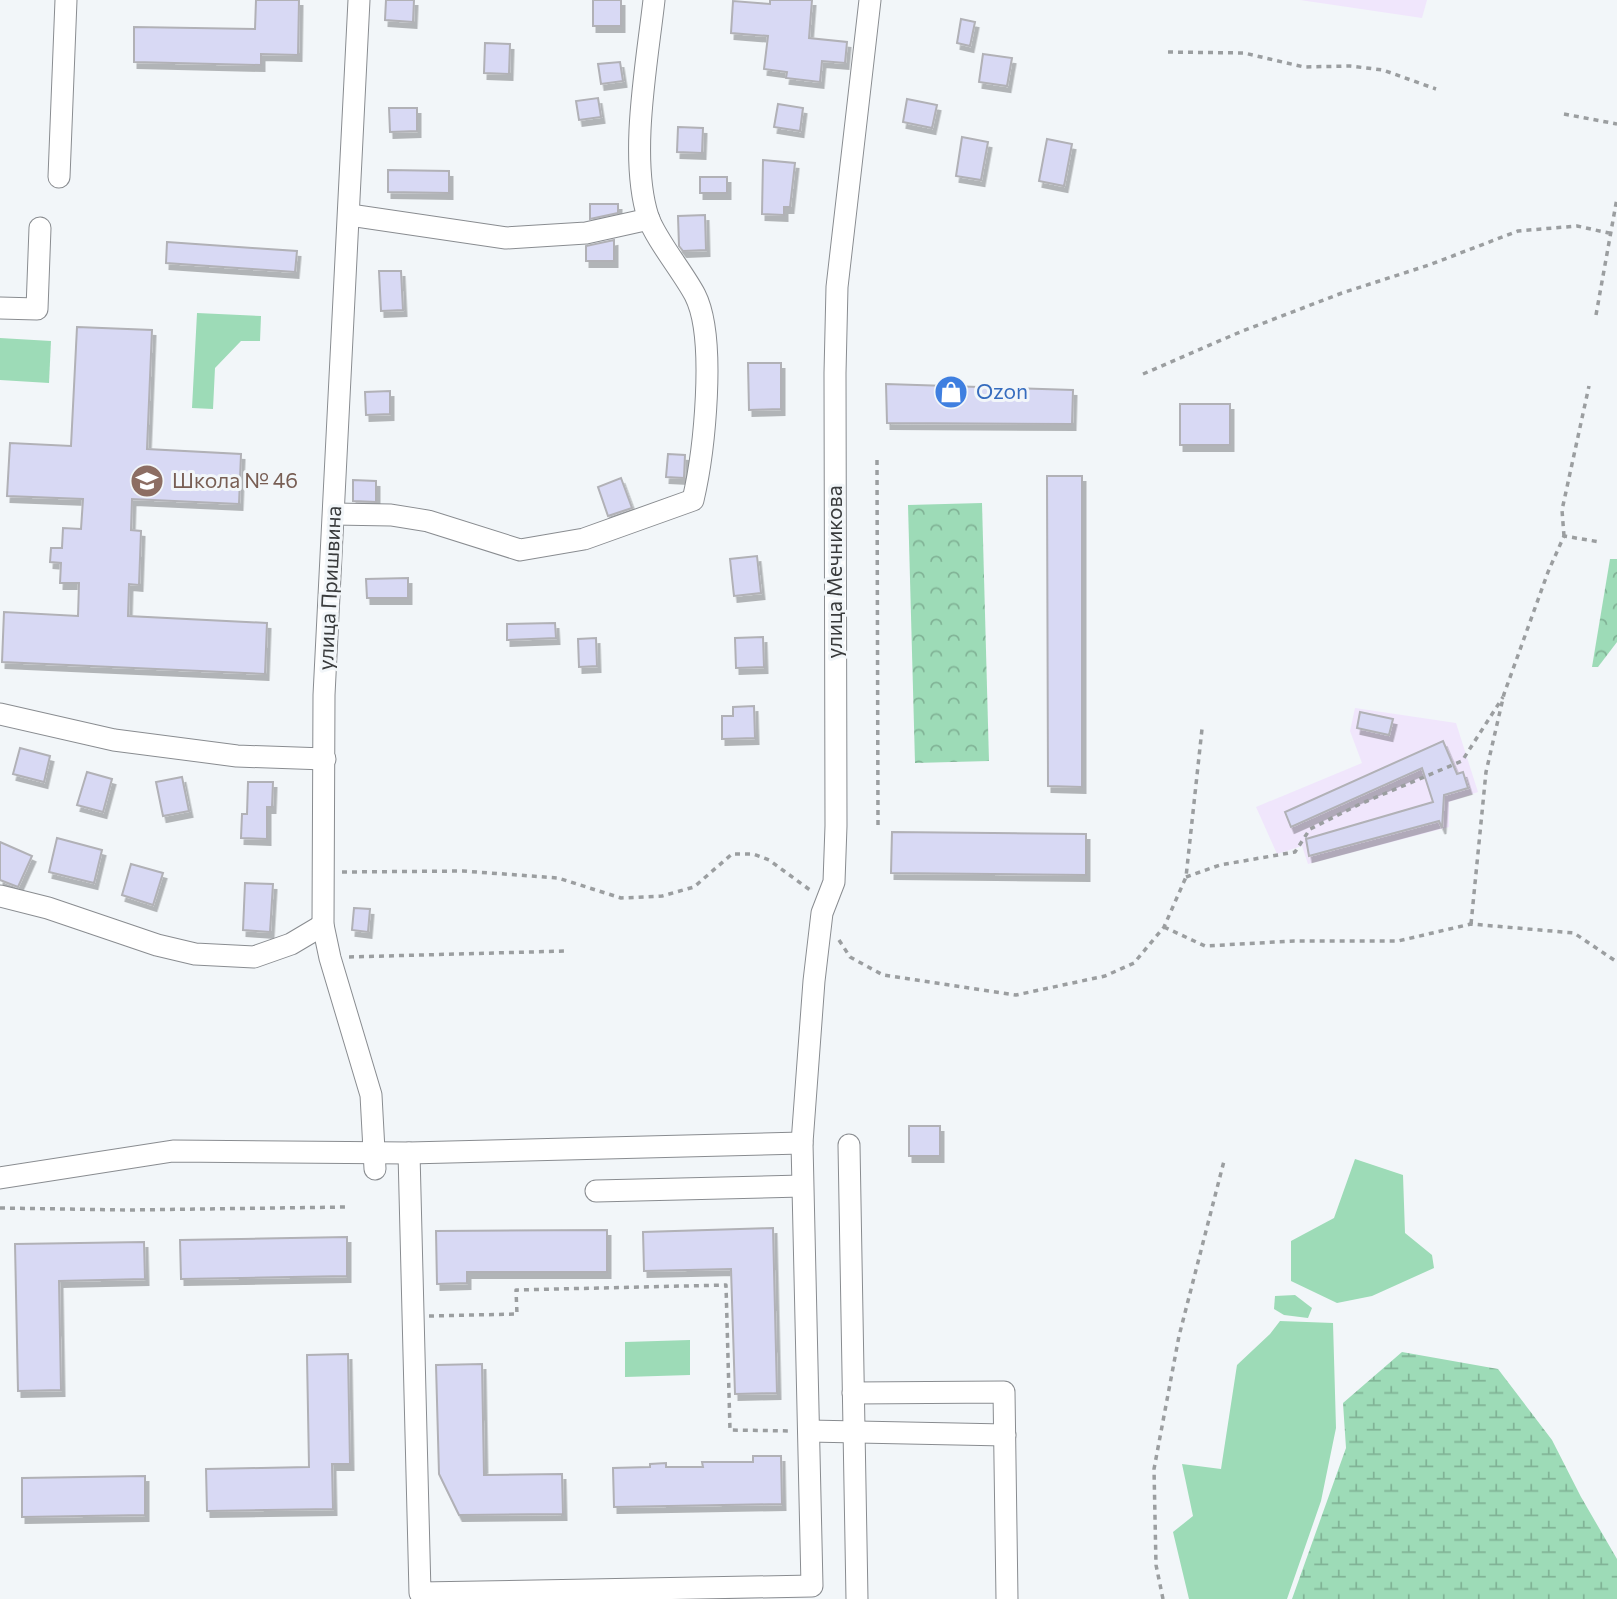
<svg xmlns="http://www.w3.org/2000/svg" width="1617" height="1599" viewBox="0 0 1617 1599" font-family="Commissioner,sans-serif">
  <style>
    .industrial { fill: #f0e6fc }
    .grass { fill: #9ddbb7 }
    .wetland { fill: url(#wetland-marsh) }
    .park { fill: url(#park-crowns) }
    .building { fill: #d8d9f4; stroke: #b1b1b6; stroke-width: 2; filter: url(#shadow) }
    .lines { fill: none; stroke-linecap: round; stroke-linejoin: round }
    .minor-casing { stroke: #898c90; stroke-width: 23 }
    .path { stroke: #9b9ea0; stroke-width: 3.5; stroke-dasharray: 5 5; stroke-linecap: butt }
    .minor { stroke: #fff; stroke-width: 21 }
    .labels { text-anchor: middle; stroke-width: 6; stroke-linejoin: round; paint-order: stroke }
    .shop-label { font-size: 21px; fill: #366cbe; stroke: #f2f6f9; text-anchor: start }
    .education-label { font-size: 21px; fill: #785e54; stroke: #f2f6f9; text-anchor: start }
    .street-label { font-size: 21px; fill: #393b3c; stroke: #f2f6f9 }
  </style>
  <defs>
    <pattern id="wetland-marsh" width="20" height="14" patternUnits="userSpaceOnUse" patternTransform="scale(1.75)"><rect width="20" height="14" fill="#9ddbb7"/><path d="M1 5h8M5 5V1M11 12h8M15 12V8" fill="none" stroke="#81b396"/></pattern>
    <pattern id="park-crowns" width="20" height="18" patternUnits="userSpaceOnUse" patternTransform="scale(1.75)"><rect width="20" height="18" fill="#9ddbb7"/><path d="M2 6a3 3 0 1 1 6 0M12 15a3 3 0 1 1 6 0" fill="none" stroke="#81b396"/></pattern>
    <filter id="shadow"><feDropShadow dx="3.5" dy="6" stdDeviation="0" flood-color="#0004"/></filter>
  </defs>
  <rect width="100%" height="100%" fill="#f2f6f9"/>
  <g class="industrial">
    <polygon points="1300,0 1427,0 1422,18"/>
    <polygon points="1355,708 1456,723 1478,792 1449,802 1449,827 1308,864 1302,846 1277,854 1256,807 1362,763 1350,731"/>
  </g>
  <g class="grass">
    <polygon points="197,313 261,316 260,341 241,341 215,368 213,409 192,408"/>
    <polygon points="0,338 51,341 49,383 0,380"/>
    <polygon points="1355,1159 1403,1175 1405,1233 1432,1255 1434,1268 1372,1296 1337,1303 1291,1281 1291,1241 1334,1218"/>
    <polygon points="1295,1295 1312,1308 1308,1318 1284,1315 1274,1309 1275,1296"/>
    <polygon points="1280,1321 1333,1323 1336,1428 1321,1501 1287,1599 1189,1599 1173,1532 1193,1516 1182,1464 1221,1469 1237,1365 1270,1334"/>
    <polygon points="690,1340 690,1375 625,1377 625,1342"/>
  </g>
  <polygon class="wetland" points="1402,1352 1498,1369 1552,1440 1581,1497 1617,1559 1617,1599 1292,1599 1346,1448 1343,1403"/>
  <g class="park">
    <polygon points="982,503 989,761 915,763 908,505"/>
    <polygon points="1610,559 1617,559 1617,642 1598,667 1592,667"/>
  </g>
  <g class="building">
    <polygon points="256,0 299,0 298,55 261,54 261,65 134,62 134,27 255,29"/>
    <polygon points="386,0 414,0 413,22 385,20"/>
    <rect x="593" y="0" width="28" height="26"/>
    <polygon points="770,0 812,0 809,38 847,42 845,63 822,61 820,82 786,78 787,72 764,69 768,36 731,33 733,1 770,4"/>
    <polygon points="961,19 975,22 970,46 957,43"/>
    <polygon points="485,43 510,44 509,74 484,73"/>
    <polygon points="983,54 1012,58 1007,86 979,82"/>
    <polygon points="620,62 623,81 601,84 598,64"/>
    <polygon points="598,98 601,117 579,120 576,101"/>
    <polygon points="907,99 937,105 932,128 903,122"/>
    <polygon points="778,104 803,108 800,131 774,127"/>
    <polygon points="389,108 417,108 417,131 390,132"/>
    <polygon points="678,127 703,128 702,153 677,152"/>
    <polygon points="962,137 988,142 981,180 956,176"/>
    <polygon points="1047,139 1072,144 1064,186 1039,181"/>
    <polygon points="763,160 795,163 790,207 784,207 784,215 762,214"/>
    <polygon points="388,170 449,171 449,193 388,192"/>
    <rect x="700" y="177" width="27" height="16"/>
    <polygon points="590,204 618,204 618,213 590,219"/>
    <polygon points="705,215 706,250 683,251 679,246 678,216"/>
    <polygon points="614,240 614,261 586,261 586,246"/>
    <polygon points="167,242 297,251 295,272 166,263"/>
    <polygon points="379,271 401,271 403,310 381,311"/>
    <polygon points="77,327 152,330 147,449 241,454 239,504 132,499 131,530 141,531 139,585 129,584 128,616 267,623 265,674 2,662 4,612 78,616 79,583 60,583 61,563 50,562 51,548 62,548 63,528 81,529 83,499 7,496 10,443 71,446"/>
    <polygon points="748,363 781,363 781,409 749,410"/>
    <polygon points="886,384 1073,390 1072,424 887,423"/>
    <polygon points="390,391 390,414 366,415 365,392"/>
    <rect x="1180" y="404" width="50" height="41"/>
    <polygon points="668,454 685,455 684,478 666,477"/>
    <polygon points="1047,476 1082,476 1082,787 1048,786"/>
    <polygon points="621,478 632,508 608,516 598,487"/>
    <polygon points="353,480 376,481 376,502 353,501"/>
    <polygon points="757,556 761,593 734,596 730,559"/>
    <polygon points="408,578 408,598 367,598 366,579"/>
    <polygon points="555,623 556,638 507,640 507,624"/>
    <polygon points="763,637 764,667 736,668 735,638"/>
    <polygon points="596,638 597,666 579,667 578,639"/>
    <polygon points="754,706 755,738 722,739 722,716 733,716 733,707"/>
    <polygon points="1360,712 1393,719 1389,735 1357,728"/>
    <polygon points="1443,741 1457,774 1463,772 1468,788 1444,795 1442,828 1439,821 1309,856 1306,839 1433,802 1422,768 1291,827 1285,812"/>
    <polygon points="20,748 50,756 44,782 13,774"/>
    <polygon points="87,772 112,779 103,812 77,805"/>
    <polygon points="182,777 189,811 163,816 156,782"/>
    <polygon points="248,782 273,782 272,807 267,807 267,839 241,838 242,814 247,814"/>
    <polygon points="892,832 1086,834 1086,875 891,873"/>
    <polygon points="57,838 102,850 94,883 49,872"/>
    <polygon points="0,842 32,856 18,887 0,880"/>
    <polygon points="131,864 163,873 153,905 122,895"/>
    <polygon points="245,883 273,884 270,932 243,930"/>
    <polygon points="354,908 370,909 368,932 352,930"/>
    <rect x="909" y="1126" width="31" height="30"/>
    <polygon points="773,1228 777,1393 735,1394 731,1269 644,1271 643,1232"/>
    <polygon points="607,1230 607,1272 467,1272 467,1283 437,1284 436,1231"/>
    <polygon points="347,1237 347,1276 181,1279 180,1240"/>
    <polygon points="144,1242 145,1279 59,1281 61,1390 18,1391 15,1244"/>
    <polygon points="348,1354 350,1464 332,1464 333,1509 207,1511 206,1469 309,1467 307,1355"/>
    <polygon points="482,1364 484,1475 562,1474 563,1514 459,1515 439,1474 436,1365"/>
    <polygon points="753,1456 781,1456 782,1504 614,1507 613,1468 650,1467 650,1464 666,1463 666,1467 703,1467 702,1462 753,1462"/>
    <polygon points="145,1476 145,1515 22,1517 22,1478"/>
  </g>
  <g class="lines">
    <defs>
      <g id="minor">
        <polyline points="359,0 324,695 323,925 330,958 371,1095 375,1169"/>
        <polyline points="59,177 66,0"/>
        <polyline points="350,215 506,238 586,233 649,219"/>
        <polyline points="0,308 37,309 40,228"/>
        <path d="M334 514 391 515 428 521 520 550 584 539 693 500C704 453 717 338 695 295 683 272 656 240 648 217 629 157 647 63 654 0"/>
        <polyline points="0,714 114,740 237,756 325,759"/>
        <polyline points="0,896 48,908 157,945 195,954 254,957 291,944 323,925"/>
        <polyline points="849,1145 857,1599"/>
        <polyline points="409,1153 420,1593 812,1586 802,1143 814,981 822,913 834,882 836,826 835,373 837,287 870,0"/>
        <polyline points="0,1178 173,1151 409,1153 802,1143"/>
        <polyline points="596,1191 802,1186"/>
        <polyline points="853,1393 1004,1392 1007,1599"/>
        <polyline points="809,1431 1005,1435"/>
      </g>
    </defs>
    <use href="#minor" class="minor-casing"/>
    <g class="path">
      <polyline points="1168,52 1244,53 1304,67 1350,66 1383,70 1436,89"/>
      <polyline points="1564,114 1617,124"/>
      <polyline points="1596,315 1617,198"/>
      <polyline points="1143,374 1240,332 1342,293 1429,265 1518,231 1577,226 1609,233"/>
      <polyline points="877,460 878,825"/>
      <polyline points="1564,536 1562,510 1589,386"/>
      <polyline points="342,872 463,871 558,878 621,898 662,896 694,887 732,854 753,854 769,860 810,890"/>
      <polyline points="1186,877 1220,865 1295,852 1310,829 1360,804 1462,761 1503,697"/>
      <polyline points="1471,924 1486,772 1504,694 1548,572 1564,536 1600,542"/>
      <polyline points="1164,927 1205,946 1294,941 1398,941 1471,924 1574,933 1617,962"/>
      <polyline points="839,940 850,957 883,975 1016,995 1105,976 1134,963 1164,927 1186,877 1202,729"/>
      <polyline points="349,957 566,951"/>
      <polyline points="0,1208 128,1210 349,1207"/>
      <polyline points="429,1316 517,1314 516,1290 726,1285 730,1430 791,1431"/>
      <polyline points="1163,1599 1156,1565 1154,1469 1179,1336 1224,1161"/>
    </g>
    <use href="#minor" class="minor"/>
  </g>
  <defs>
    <symbol id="shop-disc" viewBox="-11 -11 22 22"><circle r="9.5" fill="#3f7fe0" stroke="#f2f6f9"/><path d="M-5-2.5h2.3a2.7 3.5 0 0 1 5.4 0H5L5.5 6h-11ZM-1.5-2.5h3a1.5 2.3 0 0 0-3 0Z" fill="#fff"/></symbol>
    <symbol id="school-disc" viewBox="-11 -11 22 22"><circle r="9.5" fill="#8d6e63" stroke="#f2f6f9"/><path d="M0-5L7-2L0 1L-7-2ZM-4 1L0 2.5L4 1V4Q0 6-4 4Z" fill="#fff"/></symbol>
  </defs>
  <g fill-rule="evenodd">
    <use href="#shop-disc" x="932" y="373" width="38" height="38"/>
    <use href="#school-disc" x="128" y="462" width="38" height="38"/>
  </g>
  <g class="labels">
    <g class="shop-label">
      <text x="976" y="399">Ozon</text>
    </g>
    <g class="education-label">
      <text x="172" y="488">Школа № 46</text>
    </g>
    <g class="street-label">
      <text transform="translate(835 572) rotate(-90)" y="7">улица Мечникова</text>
      <text transform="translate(330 588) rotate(-87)" y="7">улица Пришвина</text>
    </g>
  </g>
</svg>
